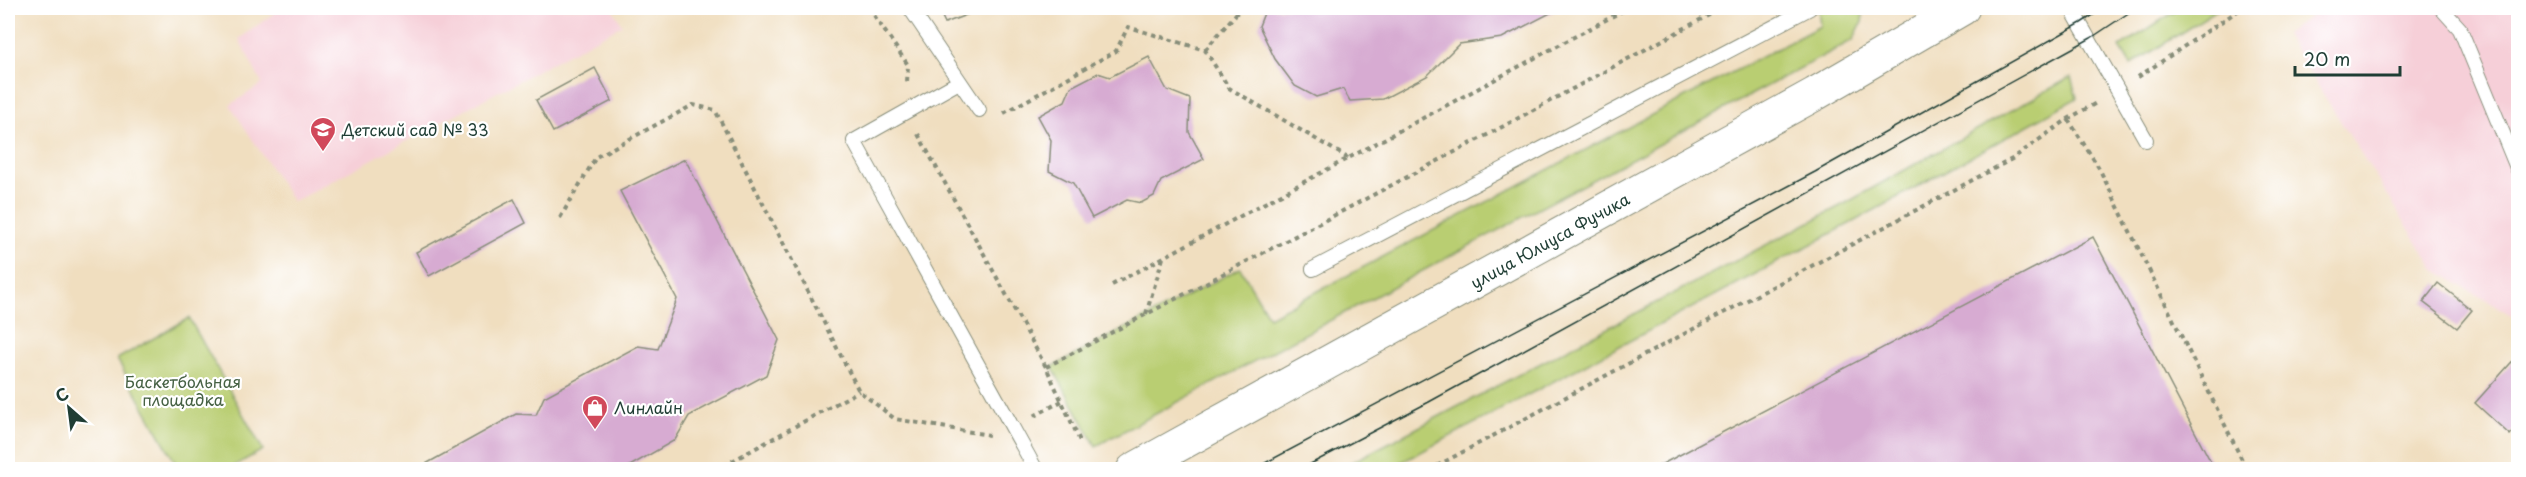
<svg xmlns="http://www.w3.org/2000/svg" width="2526" height="477" viewBox="0 0 2526 477" font-family="'Playpen Sans',sans-serif">
  <style>
    .built { fill: #f6cfd8 }
    .green { fill: #b9ce72; stroke: #6c8653; stroke-width: 1.5 }
    .building { fill: #d7abd2 }
    .lines { fill: none; stroke-linecap: round; stroke-linejoin: round }
    .service-casing { stroke: #888e7a; stroke-width: 16 }
    .tertiary-casing { stroke: #888e7a; stroke-width: 35 }
    .path { stroke: #888e7a; stroke-width: 4; stroke-dasharray: 4.5 4.5; stroke-linecap: butt }
    .service { stroke: #fff; stroke-width: 14 }
    .tertiary { stroke: #fff; stroke-width: 33 }
    .tram { stroke: #1f3d34; stroke-width: 1.5 }
    .labels { text-anchor: middle; stroke-width: 4.5; stroke-linejoin: round; paint-order: stroke }
    .poi-label { font-size: 16px; fill: #1f3d34; stroke: #fff; text-anchor: start }
    .street-label { font-size: 16px; fill: #1f3d34; stroke: #fff }
    .park-label { font-size: 16px; fill: #466144; stroke: #fff }
  </style>
  <rect width="100%" height="100%" fill="#fff"/>
  <filter id="ink" filterUnits="userSpaceOnUse"><feTurbulence type="fractalNoise" baseFrequency=".0167" numOctaves="2"/><feDisplacementMap in="SourceGraphic" scale="12" xChannelSelector="R" yChannelSelector="G"/><feConvolveMatrix kernelMatrix="1 2 1 2 8 2 1 2 1" color-interpolation-filters="sRGB"/></filter>
  <filter id="wash" filterUnits="userSpaceOnUse"><feTurbulence type="fractalNoise" baseFrequency=".008" numOctaves="4" result="noise"/><feDisplacementMap in="SourceGraphic" scale="24" xChannelSelector="R" yChannelSelector="G"/><feGaussianBlur stdDeviation="1.35" result="paint"/><feColorMatrix in="noise" values="0 0 0 0 0 0 0 0 0 0 0 0 0 0 0 0 0 1.4 0 .05"/><feComposite in="paint" operator="in"/></filter>
  <g filter="url(#wash)">
    <rect width="100%" height="100%" fill="#f0debf"/>
    <g class="built">
      <polygon points="281,8 612,8 622,25 293,202 230,105 262,84 239,39"/>
      <polygon points="2323,8 2518,8 2518,319 2435,270 2285,34"/>
    </g>
    <g class="green">
      <polygon points="1818,8 1864,8 1862,22 1853,40 1096,446 1052,367 1240,268 1269,317 1820,26"/>
      <polygon points="2180,8 2220,8 2131,65 2120,47"/>
      <polygon points="2071,77 2077,98 1853,222 1389,469 1339,469 1846,203"/>
      <polygon points="189,318 263,450 228,469 179,469 117,359"/>
    </g>
    <g id="blocks">
      <g class="building">
        <polygon points="938,8 985,8 945,23"/>
        <polygon points="1266,8 1560,8 1502,38 1459,44 1427,76 1383,99 1350,101 1343,89 1316,97 1295,86 1275,59 1259,26"/>
        <polygon points="1149,57 1167,90 1190,99 1189,132 1204,159 1161,181 1154,196 1141,203 1127,200 1092,218 1073,183 1049,171 1051,140 1038,116 1065,101 1071,87 1098,73 1110,77"/>
        <polygon points="595,68 612,101 553,132 536,100"/>
        <polygon points="685,159 779,340 766,375 689,416 675,440 623,470 425,470 424,465 516,414 536,415 544,397 638,346 658,349 677,299 620,191"/>
        <polygon points="514,199 526,223 429,276 416,252"/>
        <polygon points="2093,237 2215,470 1651,470"/>
        <polygon points="2438,283 2472,310 2457,328 2423,302"/>
        <polygon points="2518,355 2518,426 2510,435 2475,403"/>
      </g>
    </g>
  </g>
  <g filter="url(#ink)">
    <use href="#blocks" fill-opacity="0" stroke="#888e7a" stroke-width="1.5"/>
    <g class="lines">
      <defs>
        <g id="service">
          <polyline points="910,8 979,110"/>
          <polyline points="2071,8 2146,140"/>
          <polyline points="2441,8 2460,29 2518,170"/>
          <polyline points="959,82 854,141 1036,470"/>
          <polyline points="1313,269 1810,8"/>
        </g>
        <polyline id="tertiary" points="1133,470 1815,94 1963,8"/>
      </defs>
      <use href="#service" class="service-casing"/>
      <use href="#tertiary" class="tertiary-casing"/>
      <g class="path">
        <polyline points="869,8 908,65 907,82"/>
        <polyline points="1205,50 1241,8"/>
        <polyline points="2138,77 2242,8"/>
        <polyline points="1004,113 1116,51 1128,27 1205,50 1229,88 1348,158"/>
        <polyline points="2068,119 2099,168 2247,470"/>
        <polyline points="918,134 1046,367 1080,441"/>
        <polyline points="560,218 596,157 693,105 715,110 859,391 895,419 989,435"/>
        <polyline points="1112,285 1628,8"/>
        <polyline points="1146,314 1163,258"/>
        <polyline points="1046,367 1489,134 1722,8"/>
        <polyline points="1034,416 1062,401"/>
        <polyline points="716,470 859,391"/>
        <polyline points="1429,470 2012,159 2068,119 2096,103"/>
      </g>
      <use href="#service" class="service"/>
      <use href="#tertiary" class="tertiary"/>
      <g class="tram">
        <polyline points="1252,470 1815,172 2081,23 2104,8"/>
        <polyline points="1299,470 1429,402 2091,38 2136,8"/>
      </g>
    </g>
  </g>
  <defs>
    <symbol id="school-pin" viewBox="-11 -11 22 30"><path d="M0 17L-7.5 6A9.5 9.5 0 1 1 7.5 6Z" fill="#d1495b" stroke="#fff"/><path d="M0-5L7-2L0 1L-7-2ZM-4 1L0 2.5L4 1V4Q0 6-4 4Z" fill="#fff"/></symbol>
    <symbol id="shop-pin" viewBox="-11 -11 22 30"><path d="M0 17L-7.5 6A9.5 9.5 0 1 1 7.5 6Z" fill="#d1495b" stroke="#fff"/><path d="M-5-2.5h2.3a2.7 3.5 0 0 1 5.4 0H5L5.5 6h-11ZM-1.5-2.5h3a1.5 2.3 0 0 0-3 0Z" fill="#fff"/></symbol>
  </defs>
  <g fill-rule="evenodd">
    <use href="#school-pin" x="308" y="115" width="30" height="40"/>
    <use href="#shop-pin" x="580" y="393" width="30" height="40"/>
  </g>
  <g class="labels">
    <g class="poi-label">
      <text x="342" y="136">Детский сад № 33</text>
      <text x="614" y="414">Линлайн</text>
    </g>
    <g class="street-label">
      <text transform="translate(1550 241) rotate(-29)" y="6">улица Юлиуса Фучика</text>
    </g>
    <g class="park-label">
      <text x="183" y="388">Баскетбольная<tspan x="183" dy="18">площадка</tspan></text>
    </g>
  </g>
  <rect width="2526" height="477" fill="none" stroke="#fff" stroke-width="30"/>
  <g transform="translate(69 408) rotate(332)" stroke="#ffffff" stroke-width="4.5" paint-order="stroke">
  <path d="M0-4.5L10 22L0 15L-10 22Z" fill="#1f3d34"/>
  <text y="-9" font-size="16" font-weight="bold" text-anchor="middle" fill="#1f3d34">С</text>
  </g>
  <path d="M2295 66v9h105v-9" fill="none" stroke="#1f3d34" stroke-width="3"/>
  <text x="2304" y="66" font-size="18" fill="#1f3d34" stroke="#ffffff" stroke-width="4.5" paint-order="stroke">20 m</text>
</svg>
